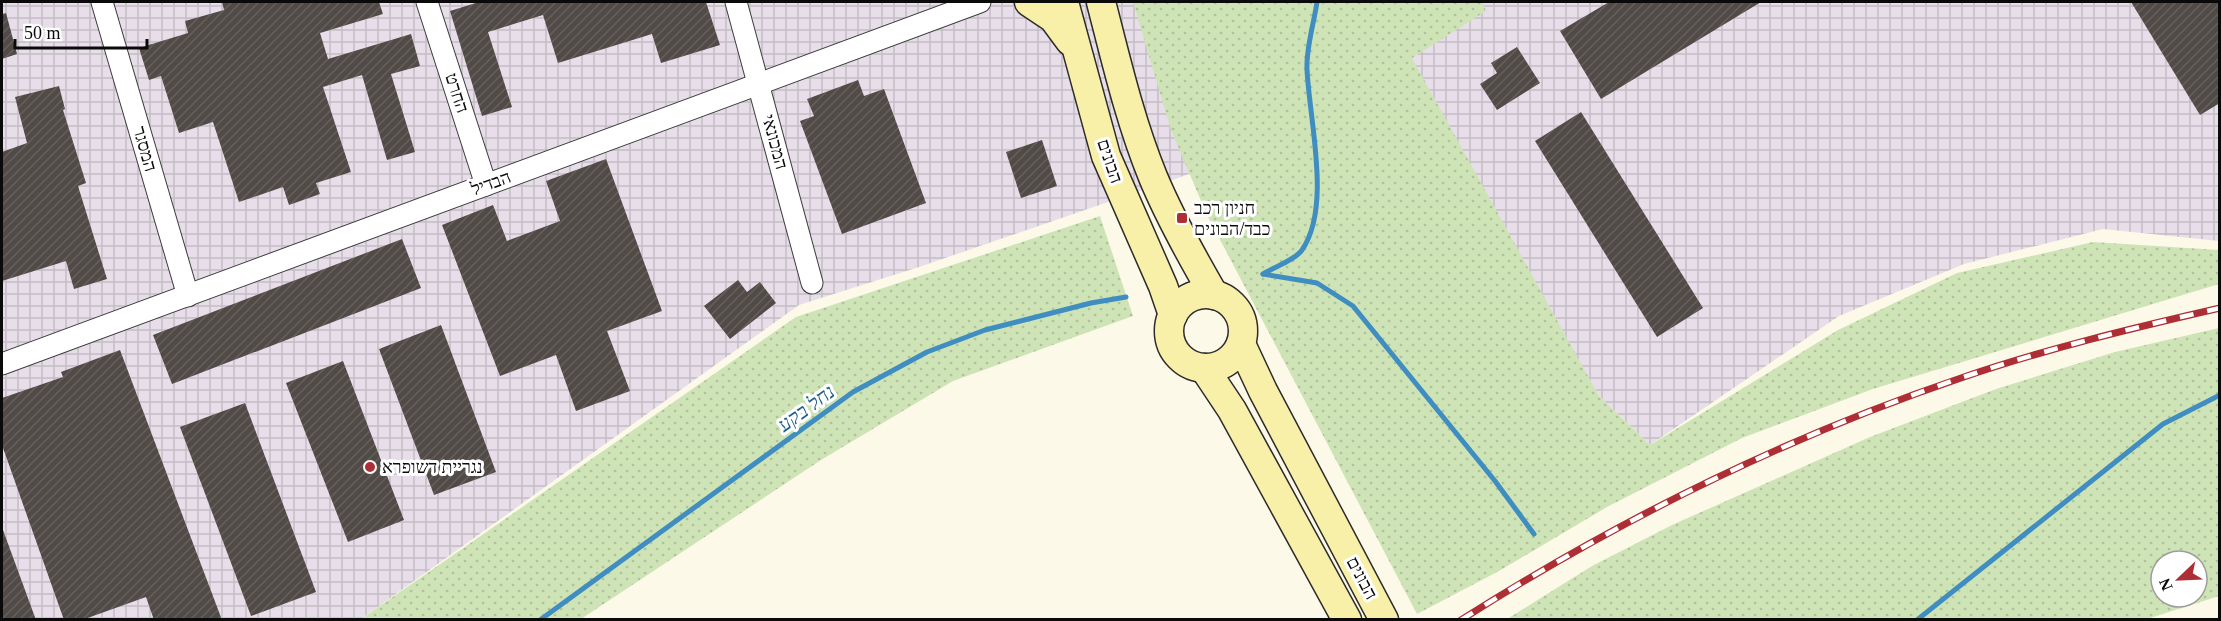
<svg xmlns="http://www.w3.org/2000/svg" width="2221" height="621" viewBox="0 0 2221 621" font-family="'Times New Roman',Heebo,serif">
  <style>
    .industrial { fill: url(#industrial-grid) }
    .grass { fill: url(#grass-dots); fill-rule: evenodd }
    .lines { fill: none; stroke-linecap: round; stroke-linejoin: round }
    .stream { stroke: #3f8dc1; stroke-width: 5 }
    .building { fill: url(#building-hatch) }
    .street-casing { stroke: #3d3d3d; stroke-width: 23 }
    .secondary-casing { stroke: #2c2c2c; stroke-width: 31 }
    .street { stroke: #fff; stroke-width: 21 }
    .secondary { stroke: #f8efa9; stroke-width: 28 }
    .rail-casing { stroke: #ad2f35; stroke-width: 7 }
    .rail { stroke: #fff; stroke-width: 4.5; stroke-dasharray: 14; stroke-linecap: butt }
    .poi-dot { fill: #ad2f35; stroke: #fff; stroke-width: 2 }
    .labels { text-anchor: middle; stroke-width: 6; stroke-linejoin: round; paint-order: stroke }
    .street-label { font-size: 18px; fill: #0a0a0a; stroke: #fff }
    .poi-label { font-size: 18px; fill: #0a0a0a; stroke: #fff; text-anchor: start }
    .water-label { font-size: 20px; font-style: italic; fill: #1f5f90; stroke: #fff }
  </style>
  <defs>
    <pattern id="industrial-grid" width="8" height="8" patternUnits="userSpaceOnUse" patternTransform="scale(1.5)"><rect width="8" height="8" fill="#e7dee9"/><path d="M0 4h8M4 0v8" fill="none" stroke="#c5bdc6"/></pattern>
    <pattern id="grass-dots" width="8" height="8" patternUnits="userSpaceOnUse" patternTransform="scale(1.5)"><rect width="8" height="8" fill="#cee4b6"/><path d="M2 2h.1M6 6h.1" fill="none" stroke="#b0c29b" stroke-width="1.8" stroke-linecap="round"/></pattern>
    <pattern id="building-hatch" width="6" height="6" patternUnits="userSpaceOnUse" patternTransform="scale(1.5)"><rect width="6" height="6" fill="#514b47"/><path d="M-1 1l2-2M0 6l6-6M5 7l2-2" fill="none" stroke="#65605d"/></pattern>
  </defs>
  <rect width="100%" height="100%" fill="#fdf9e8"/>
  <polygon class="industrial" points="2,2 2219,2 2219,241 2103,229 1964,264 1839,316 1650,445 1599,396 1425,93 919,267 799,305 361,619 2,619"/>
  <g class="grass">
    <polygon points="1133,2 1482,2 1486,11 1412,58 1599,396 1650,445 1838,330 1957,273 2093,242 2219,250 2219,284 1873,389 1742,438 1607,507 1499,571 1417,614 1207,215 1171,130"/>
    <polygon points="1100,216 1133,316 953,381 821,460 581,619 361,619 796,317"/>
    <path d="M2219 328V596L2144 620 1507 619 1592 566 1672 525 1870 437 1996 389 2115 352ZM2161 561H2197V597H2161Z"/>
  </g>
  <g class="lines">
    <g class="stream">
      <polyline points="1263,274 1317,283 1353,306 1495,481 1534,534"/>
      <path d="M1263 274C1274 267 1295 260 1302 250 1332 207 1309 119 1307 69 1306 48 1314 23 1317 2"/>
      <polyline points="540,620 853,392 927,352 985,330 1091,303 1126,297"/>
      <polyline points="1917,620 2163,424 2220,395"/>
    </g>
  </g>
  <g class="building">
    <polygon points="222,2 379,2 383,14 320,33 328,59 411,34 420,66 391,74 415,152 387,160 362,75 323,87 351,172 316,183 320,194 289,205 283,187 239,202 213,122 179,133 161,76 149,80 139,48 188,33 185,21 224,10"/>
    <polygon points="479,2 706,2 720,45 661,63 652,34 558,63 543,15 488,32 512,107 482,116 450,11"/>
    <polygon points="1609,2 1761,2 1601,99 1560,31"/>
    <polygon points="2131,2 2220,2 2220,103 2200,115"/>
    <polygon points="6,13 17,54 2,59 2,14"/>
    <polygon points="1517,47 1540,83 1497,110 1480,84 1497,73 1491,63"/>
    <polygon points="858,80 864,96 884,89 926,203 842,234 800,121 814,116 807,99"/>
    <polygon points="59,86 65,109 63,110 86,183 78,186 107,279 74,289 66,261 2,281 2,152 27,143 15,97"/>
    <polygon points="1581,112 1703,308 1657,337 1535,141"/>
    <polygon points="1042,140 1057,186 1021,198 1006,152"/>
    <polygon points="606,159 662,311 607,331 630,391 576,411 556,355 500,376 442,225 493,205 507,241 560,221 546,181"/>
    <polygon points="402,239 421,288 172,384 153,335"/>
    <polygon points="738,280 747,292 760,282 776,303 730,339 704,306"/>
    <polygon points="441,325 496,472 434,495 379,349"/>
    <polygon points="120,350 222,620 154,620 146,597 82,620 64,620 2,445 2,398 63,377 61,372"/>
    <polygon points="343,361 404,520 348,542 286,383"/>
    <polygon points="245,403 316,592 251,616 180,427"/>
    <polygon points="2,530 3,530 36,620 2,620"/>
  </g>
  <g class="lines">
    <defs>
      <g id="street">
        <polyline points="102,2 188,296"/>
        <polyline points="427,2 486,185"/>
        <polyline points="736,2 812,283"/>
        <polyline points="2,364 980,2"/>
      </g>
      <g id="secondary">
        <polyline points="1029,2 1053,18 1070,41"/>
        <polyline points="1064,2 1106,156 1163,286 1173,315"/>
        <path d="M1101 2C1116 60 1130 121 1153 177 1170 218 1192 257 1214 295"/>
        <circle cx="1206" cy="331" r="37"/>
        <polyline points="1241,344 1263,391 1384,620"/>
        <polyline points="1204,368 1232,410 1347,620"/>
      </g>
    </defs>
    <use href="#street" class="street-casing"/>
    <use href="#secondary" class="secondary-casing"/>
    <use href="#street" class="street"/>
    <use href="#secondary" class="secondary"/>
    <defs>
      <path id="rail" d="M1461 620C1617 521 1786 437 1961 378 2045 349 2133 328 2220 308"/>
    </defs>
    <use href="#rail" class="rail-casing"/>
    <use href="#rail" class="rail"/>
  </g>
  <g class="poi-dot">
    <rect x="1176" y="212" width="12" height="12" rx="3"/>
    <circle cx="370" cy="467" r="6"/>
  </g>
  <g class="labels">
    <g class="street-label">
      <text transform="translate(457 93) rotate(72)" y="6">החרט</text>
      <text transform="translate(775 142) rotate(75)" y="6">המכונאי</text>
      <text transform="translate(145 149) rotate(74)" y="6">המסגר</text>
      <text transform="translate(1110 161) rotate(71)" y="6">הבונים</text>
      <text transform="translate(491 183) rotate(-20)" y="6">הבדיל</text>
      <text transform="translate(1362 578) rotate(62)" y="6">הבונים</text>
    </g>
    <g class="poi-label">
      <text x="1194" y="214">חניון רכב<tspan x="1194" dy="21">כבד/הבונים</tspan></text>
      <text x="382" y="473">נגריית דשופרא</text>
    </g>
    <g class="water-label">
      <text transform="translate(806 408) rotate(-36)" y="7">נחל בקע</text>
    </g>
  </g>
  <rect width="2221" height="621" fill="none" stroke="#0a0a0a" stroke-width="6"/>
  <g transform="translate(2179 579) rotate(247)"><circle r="28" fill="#ffffff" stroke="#9d9d9d" stroke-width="1.5"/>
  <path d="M0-4.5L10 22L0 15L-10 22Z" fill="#ad2f35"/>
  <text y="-9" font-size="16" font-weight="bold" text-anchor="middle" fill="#0a0a0a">N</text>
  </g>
  <path d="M15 39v9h132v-9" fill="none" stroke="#0a0a0a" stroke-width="3"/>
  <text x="24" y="39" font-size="18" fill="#0a0a0a" stroke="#ffffff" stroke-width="4.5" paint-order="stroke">50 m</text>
</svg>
